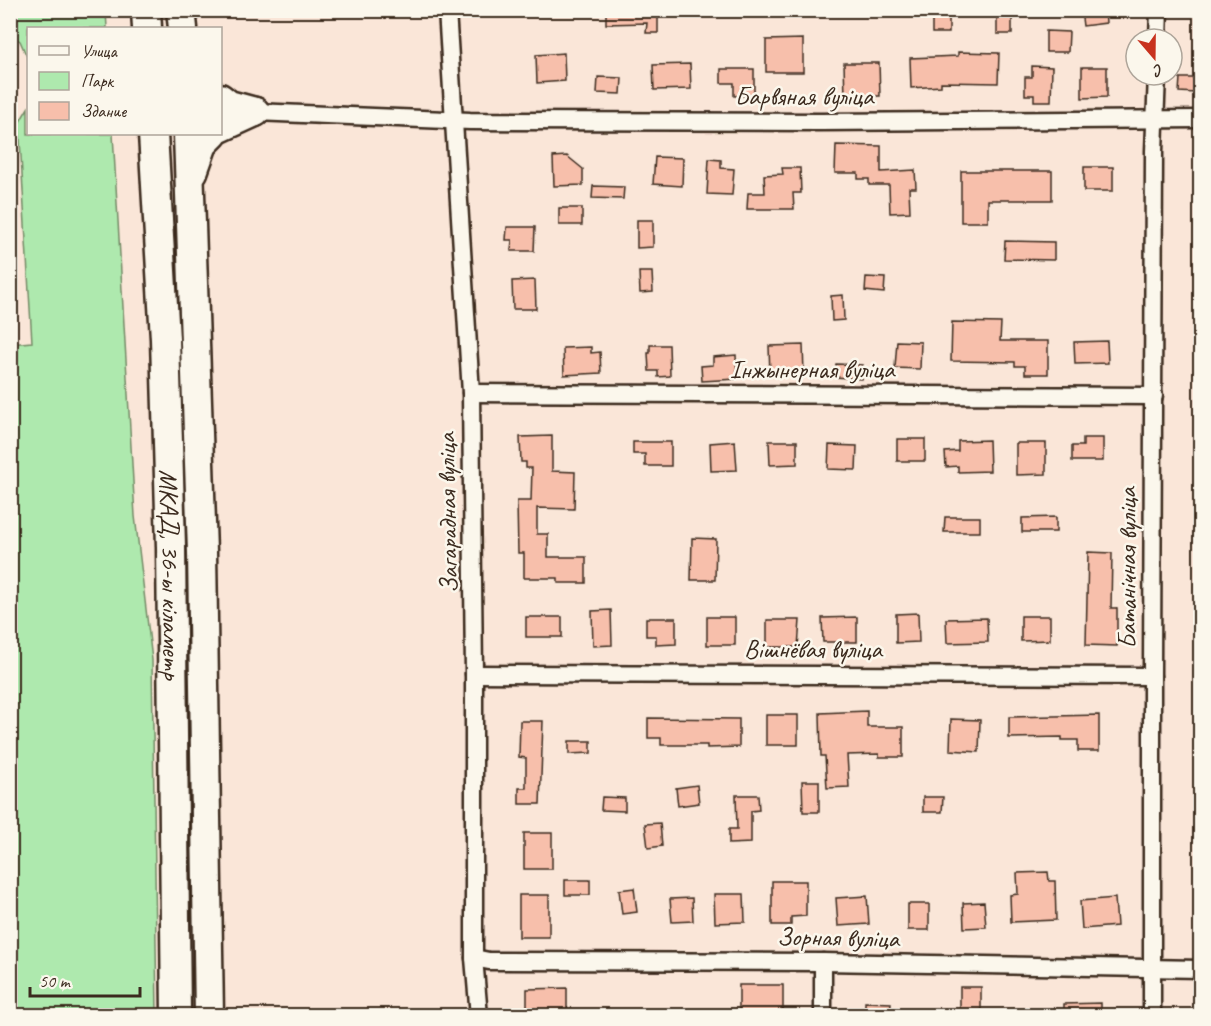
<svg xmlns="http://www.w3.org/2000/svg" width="1211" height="1026" viewBox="0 0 1211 1026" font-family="Caveat,sans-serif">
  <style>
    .green { fill: #aee9ae; stroke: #748a66; stroke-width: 1.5 }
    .building { fill: #f7bfab; stroke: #3b2a1e; stroke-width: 1.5 }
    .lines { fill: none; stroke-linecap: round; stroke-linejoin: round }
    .street-casing { stroke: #3b2a1e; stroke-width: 21 }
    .highway-casing { stroke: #3b2a1e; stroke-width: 33 }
    .street { stroke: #fbf7ec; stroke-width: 16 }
    .highway { stroke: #fbf7ec; stroke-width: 28 }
    .labels { text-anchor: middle; stroke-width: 5; stroke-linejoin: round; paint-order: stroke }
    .street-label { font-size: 26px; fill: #3b2a1e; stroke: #fbf7ec }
  </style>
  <rect width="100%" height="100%" fill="#fae6d8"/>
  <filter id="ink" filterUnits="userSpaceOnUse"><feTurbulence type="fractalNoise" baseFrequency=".0167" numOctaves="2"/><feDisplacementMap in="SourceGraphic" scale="12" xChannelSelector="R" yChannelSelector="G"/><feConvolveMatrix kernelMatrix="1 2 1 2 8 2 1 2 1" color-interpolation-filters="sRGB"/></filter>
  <g filter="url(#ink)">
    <g class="green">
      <polygon points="10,11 106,11 107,28 28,28 28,59 20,41 11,35"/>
      <polygon points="28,108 28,134 113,134 135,516 152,660 157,1015 11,1015 10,344 32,342 19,123"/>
    </g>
    <g class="building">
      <polygon points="606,10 658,10 658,33 646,33 647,23 606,24"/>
      <rect x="997" y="10" width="15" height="24"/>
      <polygon points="1081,10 1105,10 1106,23 1083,26"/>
      <rect x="932" y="11" width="17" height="22"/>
      <polygon points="1046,31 1069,32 1068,52 1046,52"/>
      <polygon points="803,39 803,72 766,72 766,40"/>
      <polygon points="958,52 999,53 998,83 941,82 941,86 911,88 910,58 958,56"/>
      <polygon points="564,53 565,81 537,83 536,55"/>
      <polygon points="844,63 879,63 880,96 845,96"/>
      <polygon points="690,64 691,89 654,90 653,65"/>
      <polygon points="1032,66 1052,67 1051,101 1034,101 1034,95 1025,95 1025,77 1032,77"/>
      <polygon points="1082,67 1107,67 1107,97 1082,98"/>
      <polygon points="721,69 754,69 754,95 734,96 734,83 721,83"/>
      <polygon points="598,77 622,78 621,94 597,93"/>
      <polygon points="1180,78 1196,78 1196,93 1179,92"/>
      <polygon points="836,145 881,146 881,172 915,170 916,188 909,188 910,212 890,213 889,185 869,185 869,179 858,179 858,173 835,173"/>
      <polygon points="567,156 583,169 583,185 554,186 553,157"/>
      <polygon points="655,157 683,158 682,186 653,184"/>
      <polygon points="709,159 721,160 721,168 734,169 732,195 707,194"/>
      <rect x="1084" y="167" width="29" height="24"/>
      <polygon points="782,168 800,168 801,193 793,193 794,209 747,209 748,193 765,193 764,175 783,174"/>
      <polygon points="961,171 1052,171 1052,200 988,200 988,222 961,222"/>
      <polygon points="593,186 624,187 623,199 592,198"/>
      <rect x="559" y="208" width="23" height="17"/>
      <polygon points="637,220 653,220 653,247 637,248"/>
      <polygon points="507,227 535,227 534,251 511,251 512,240 506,240"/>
      <polygon points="1005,241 1054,242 1054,260 1004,259"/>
      <polygon points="639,272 652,272 653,292 640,293"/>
      <polygon points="866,277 885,278 884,293 865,291"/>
      <polygon points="535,280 536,309 513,309 512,281"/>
      <polygon points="843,295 844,320 832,321 831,296"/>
      <polygon points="952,322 1001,323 1000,341 1048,341 1048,374 1025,374 1025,366 1015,366 1015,362 951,361"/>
      <polygon points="897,341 921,342 920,369 895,368"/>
      <polygon points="1107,341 1108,363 1075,364 1074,342"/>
      <polygon points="650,345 669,345 670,376 658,377 658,371 649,371 648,353 650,353"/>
      <polygon points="803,345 804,373 770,375 769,346"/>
      <polygon points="591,347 591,353 600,352 601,373 564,375 563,348"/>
      <polygon points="736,355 737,379 702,381 701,366 713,365 713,357"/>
      <polygon points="836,364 863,365 862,379 835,377"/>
      <polygon points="552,436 552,471 575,472 574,509 537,508 537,534 548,534 548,557 586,557 586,583 558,583 558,578 524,578 524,553 518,553 517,501 531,501 532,468 526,468 526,462 521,462 520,437"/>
      <polygon points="1083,438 1103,438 1103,461 1072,461 1072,446 1083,446"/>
      <rect x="897" y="439" width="28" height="22"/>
      <polygon points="989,440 990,471 958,472 958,466 946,467 945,452 958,451 958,441"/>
      <polygon points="735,441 737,470 711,471 710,443"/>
      <polygon points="769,441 797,441 797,464 770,465"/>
      <polygon points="633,442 671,442 671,466 645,466 645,454 633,454"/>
      <polygon points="1016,443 1046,443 1046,474 1016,475"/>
      <polygon points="829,445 857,446 856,470 828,469"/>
      <polygon points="945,517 980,517 980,532 944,532"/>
      <polygon points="1056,517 1056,532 1022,532 1022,518"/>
      <polygon points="692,538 716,539 715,580 691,580"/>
      <polygon points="1088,552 1112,553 1111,608 1117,608 1117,646 1086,645"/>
      <polygon points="611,610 612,645 593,646 592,611"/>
      <polygon points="918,613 919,642 896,643 896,614"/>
      <polygon points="1021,616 1050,616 1050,640 1021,641"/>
      <rect x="526" y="617" width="36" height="20"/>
      <rect x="707" y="617" width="28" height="28"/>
      <polygon points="857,617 857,642 823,642 822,618"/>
      <polygon points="646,618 676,618 676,644 656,645 656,636 646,636"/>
      <polygon points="987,618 988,642 947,643 946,619"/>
      <polygon points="767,620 800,620 798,647 767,647"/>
      <polygon points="867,711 867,727 903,727 903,757 879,757 879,754 847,755 849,787 827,788 825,756 821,756 820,713"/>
      <rect x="766" y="715" width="32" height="30"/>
      <polygon points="1099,715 1099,751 1078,751 1078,740 1062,740 1062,737 1009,738 1009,717"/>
      <polygon points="648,718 739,719 739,747 707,748 707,745 661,745 661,738 648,738"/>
      <polygon points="951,719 980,720 979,752 950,750"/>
      <polygon points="520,721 543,721 540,804 519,804 519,788 526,788 526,758 519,757"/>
      <polygon points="569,741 591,741 591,753 569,754"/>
      <polygon points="802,781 819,781 819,812 803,812"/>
      <polygon points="697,785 699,803 678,806 676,788"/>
      <polygon points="736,795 758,795 759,810 751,811 751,843 729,844 729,829 737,829"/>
      <polygon points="602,797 625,798 625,811 601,810"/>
      <polygon points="923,797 943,797 942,812 923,812"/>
      <polygon points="660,823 662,846 648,848 645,824"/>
      <rect x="524" y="833" width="28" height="36"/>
      <polygon points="1048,872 1049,881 1055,881 1056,920 1011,922 1010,895 1018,894 1017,873"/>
      <rect x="565" y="880" width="25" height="15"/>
      <polygon points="772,881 806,881 806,916 791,917 791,925 772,925"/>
      <polygon points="634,888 637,912 622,914 619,890"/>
      <polygon points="714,894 744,894 745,922 715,923"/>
      <rect x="519" y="895" width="30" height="42"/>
      <polygon points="867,896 869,924 838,926 836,898"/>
      <polygon points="692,898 693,921 672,922 670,899"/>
      <polygon points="1115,898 1117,926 1082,929 1080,901"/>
      <polygon points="984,902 986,927 964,928 963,903"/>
      <rect x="908" y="904" width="21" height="26"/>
      <rect x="739" y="985" width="44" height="27"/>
      <rect x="960" y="987" width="21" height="29"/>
      <polygon points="567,988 567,1014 527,1015 527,989"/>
      <polygon points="865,1002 891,1003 890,1016 865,1016"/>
      <polygon points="1101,1003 1101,1016 1064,1016 1064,1004"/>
    </g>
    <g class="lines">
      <defs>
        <g id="street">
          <polyline points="447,10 471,393 474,674 474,958 479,1016"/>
          <polyline points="1158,39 1159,10"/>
          <polyline points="255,112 470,121 820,122 1200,119"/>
          <polyline points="471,393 1154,396"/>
          <polyline points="474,674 1152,676"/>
          <polyline points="474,958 489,961 823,962 1200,969"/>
          <polyline points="823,1016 823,962"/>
          <polyline points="1152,1016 1152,676 1154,151 1157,75"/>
        </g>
        <g id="highway">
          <polyline points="146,10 147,28"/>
          <polyline points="181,10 183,28"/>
          <polyline points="220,98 229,105 255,112"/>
          <polyline points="220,128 255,112"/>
          <path id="s1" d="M153 134 165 339 171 547 176 1016"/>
          <polyline points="188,134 202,552 209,1016"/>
          <polyline points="193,172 203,144 213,134"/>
        </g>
      </defs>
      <use href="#street" class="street-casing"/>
      <use href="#highway" class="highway-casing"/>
      <use href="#street" class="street"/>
      <use href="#highway" class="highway"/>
    </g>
  </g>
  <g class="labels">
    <g class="street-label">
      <text x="804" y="105">Барвяная вуліца</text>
      <text x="812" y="378">Інжынерная вуліца</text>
      <text transform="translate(447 513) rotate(-91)" y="9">Загарадная вуліца</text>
      <text transform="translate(1127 568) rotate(-90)" y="9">Батанічная вуліца</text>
      <text dy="9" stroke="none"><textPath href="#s1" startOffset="441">МКАД, 36-ы кіламетр</textPath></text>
      <text x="813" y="658">Вішнёвая вуліца</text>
      <text transform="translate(838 937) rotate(1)" y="9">Зорная вуліца</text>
    </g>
  </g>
  <rect width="1211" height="1026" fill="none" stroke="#fbf7ec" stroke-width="36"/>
  <rect x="18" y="18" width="1175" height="990" fill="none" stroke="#3b2a1e" stroke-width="2" filter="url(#ink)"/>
  <rect x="27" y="27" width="195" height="108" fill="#fbf7ec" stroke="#aea59a" stroke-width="1.5"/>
  <rect x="39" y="46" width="30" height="9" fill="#fbf7ec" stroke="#aea59a" stroke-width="1.5"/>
  <text x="81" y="57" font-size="18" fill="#3b2a1e">Улица</text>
  <rect x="39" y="72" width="30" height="18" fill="#aee9ae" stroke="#aea59a" stroke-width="1.5"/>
  <text x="81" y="87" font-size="18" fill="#3b2a1e">Парк</text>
  <rect x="39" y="102" width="30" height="18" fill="#f7bfab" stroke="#aea59a" stroke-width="1.5"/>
  <text x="81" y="117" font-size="18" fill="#3b2a1e">Здание</text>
  <g transform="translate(1154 57) rotate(160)"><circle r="28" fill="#fbf7ec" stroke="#aea59a" stroke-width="1.5"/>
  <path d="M0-4.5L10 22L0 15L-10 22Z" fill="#c8321e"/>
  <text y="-9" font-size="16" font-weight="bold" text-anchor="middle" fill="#3b2a1e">С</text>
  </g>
  <path d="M30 987v9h110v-9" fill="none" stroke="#3b2a1e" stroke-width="3"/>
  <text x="39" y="987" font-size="18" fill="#3b2a1e" stroke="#fbf7ec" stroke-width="4.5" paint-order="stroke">50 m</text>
</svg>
